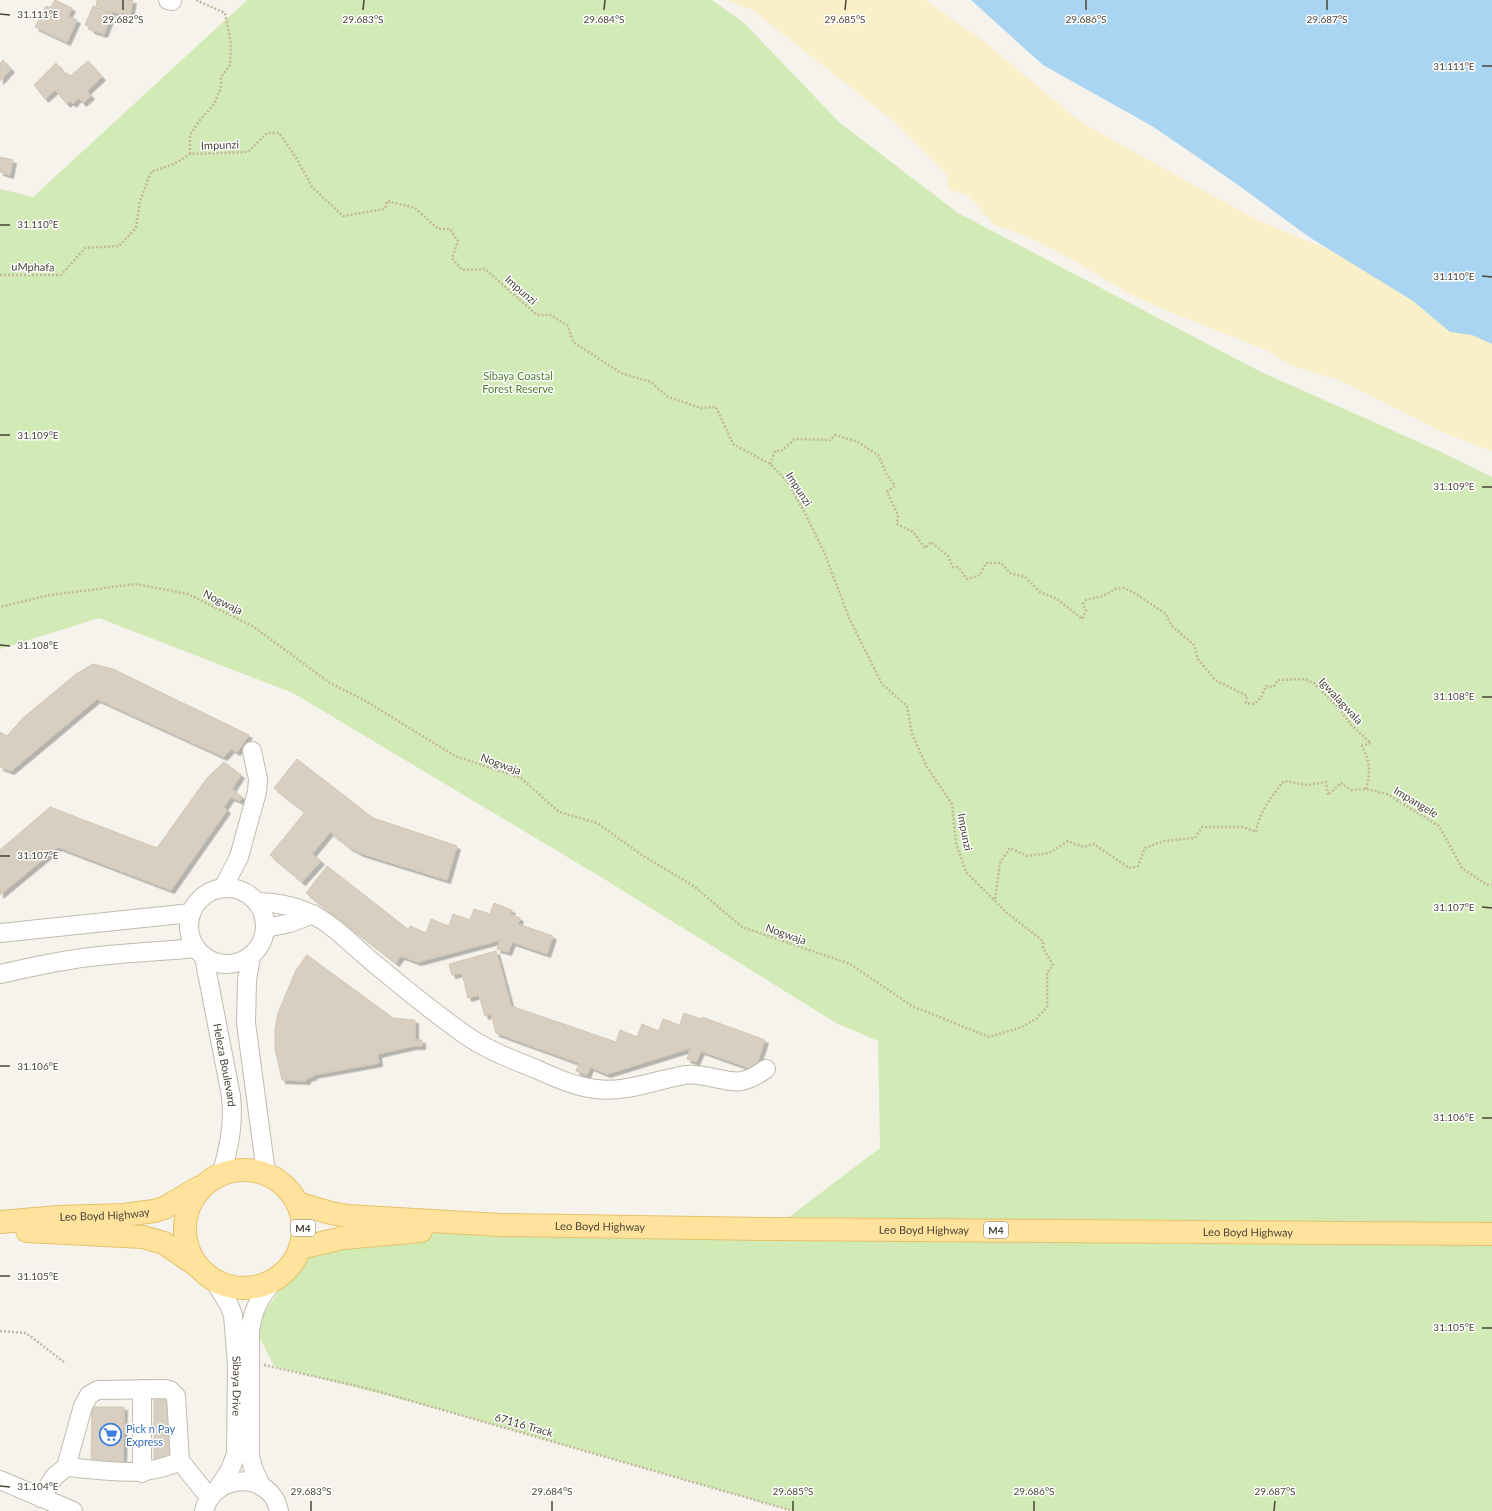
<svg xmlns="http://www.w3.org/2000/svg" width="1492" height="1511" viewBox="0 0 1492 1511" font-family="Lato,sans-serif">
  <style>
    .green { fill: #d2eab5 }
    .sand { fill: #f9efc9 }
    .water { fill: #a9d4f2 }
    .building { fill: #d8cfc1; stroke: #d3c7b4; filter: url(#shadow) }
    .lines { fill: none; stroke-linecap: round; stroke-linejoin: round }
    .minor-casing { stroke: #c2bbae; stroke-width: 20 }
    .major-casing { stroke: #e6c16a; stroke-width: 24 }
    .path { stroke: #c4b79f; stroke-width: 2.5; stroke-dasharray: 2 2; stroke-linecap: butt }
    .minor { stroke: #fff; stroke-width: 18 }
    .major { stroke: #ffe39c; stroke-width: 22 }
    .ticks { fill: none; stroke: #4b4439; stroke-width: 1.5 }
    .labels { text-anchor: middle; stroke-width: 3; stroke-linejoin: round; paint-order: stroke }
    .shield { fill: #fff; stroke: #817c74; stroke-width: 1 }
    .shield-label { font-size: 10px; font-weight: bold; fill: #4b4439 }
    .street-label { font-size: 11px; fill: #4b4439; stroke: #fff }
    .park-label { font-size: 11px; fill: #4a7f2a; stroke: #fff }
    .shop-label { font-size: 11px; fill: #366cbe; stroke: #fff; text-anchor: start }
    .ticks-label { font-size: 10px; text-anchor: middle; fill: #4b4439; stroke: #fff; stroke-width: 3; stroke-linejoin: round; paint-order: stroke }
  </style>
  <defs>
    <filter id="shadow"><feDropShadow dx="3.5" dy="3.5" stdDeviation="0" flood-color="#0004"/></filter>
  </defs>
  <rect width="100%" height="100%" fill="#f6f3ec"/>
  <polygon class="green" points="247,0 712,0 744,23 840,123 958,213 1263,373 1441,452 1492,477 1492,1511 793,1511 453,1413 274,1366 255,1328 305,1249 500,1225 773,1229 880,1148 878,1041 836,1023 604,879 293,693 99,618 0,649 0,189 33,197"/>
  <polygon class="sand" points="726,0 925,0 986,43 1082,123 1253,218 1408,283 1492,323 1492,451 1442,432 1339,380 1290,365 1266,350 1165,310 1128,293 1064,255 1024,235 994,225 969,196 948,189 947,175 893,121 753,10"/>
  <polygon class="water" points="971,0 1492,0 1492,344 1472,335 1450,332 1413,301 1309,237 1234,182 1152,126 1043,65"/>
  <g class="building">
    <polygon points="55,0 72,8 68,16 77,20 67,42 35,27 46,6 50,8"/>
    <polygon points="97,0 133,0 130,15 102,10 102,7 96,6"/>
    <polygon points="93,6 112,14 104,34 91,30 91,28 85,25"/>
    <polygon points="3,60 11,69 0,81 0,63"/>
    <polygon points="88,61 102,77 87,91 91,96 83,103 78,98 73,104 70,101 67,104 55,90 45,99 34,85 56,63 65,74 67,73 70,76"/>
    <polygon points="0,157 13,160 10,175 0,172"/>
    <polygon points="93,664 113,669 249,735 237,752 231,749 224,757 97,699 11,771 0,767 0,732 7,736 23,718 76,674"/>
    <polygon points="297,759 373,818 457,846 447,880 360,853 349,847 330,832 312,854 321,861 302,882 270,855 305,812 274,788"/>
    <polygon points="224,762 241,775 232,789 242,797 240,801 231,797 224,807 227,810 171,890 58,847 0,895 0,850 50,807 157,848 207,778"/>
    <polygon points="327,866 409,930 410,926 426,933 431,919 449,926 453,914 470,920 474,909 490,914 494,903 512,910 510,914 520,918 518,924 553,936 547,954 512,942 508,952 497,949 500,940 418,962 401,956 396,963 306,893"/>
    <polygon points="496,951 511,1006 616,1042 620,1030 637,1037 642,1024 659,1031 663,1019 680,1025 684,1013 701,1019 702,1017 765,1040 755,1070 701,1051 696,1062 687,1059 691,1048 607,1074 590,1067 587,1075 576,1071 579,1063 496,1033 491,1014 485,1016 479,995 468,998 462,973 452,975 449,964"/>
    <polygon points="307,955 393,1018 415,1020 415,1040 422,1040 422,1046 413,1046 378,1054 379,1063 313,1075 313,1077 309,1077 306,1081 282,1080 275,1049 275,1029 278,1013 296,970"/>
    <rect x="154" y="1395" width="17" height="64"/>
    <polygon points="92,1407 124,1407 123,1464 91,1463"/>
  </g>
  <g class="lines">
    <defs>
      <g id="minor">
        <polyline points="168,0 172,1"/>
        <circle cx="227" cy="926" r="38"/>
        <polyline points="223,888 239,857 257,792 258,779 252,751"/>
        <path d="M258 902C321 904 336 933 381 969 410 993 439 1017 470 1038 490 1051 513 1060 536 1069 554 1077 575 1087 596 1089 625 1093 656 1080 685 1075 702 1072 728 1084 742 1081 751 1079 759 1074 766 1069"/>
        <polyline points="266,928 290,923 313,914"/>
        <polyline points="0,933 191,913"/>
        <path id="s1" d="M204 957 231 1096C234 1126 229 1145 222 1173"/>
        <polyline points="251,957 247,980 246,1023 266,1173"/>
        <path d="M0 974C36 966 72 958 109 955 138 952 167 951 196 948"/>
        <path id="s2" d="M214 1280 229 1305 233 1315 237 1365 236 1454 230 1470 216 1491"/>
        <path d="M66 1467C106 1470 142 1479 180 1461"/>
        <polyline points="142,1473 142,1389"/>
        <polyline points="0,1480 73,1511"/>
        <path d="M261 1486 253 1468 250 1456V1332C252 1311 260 1297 273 1281"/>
        <polyline points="41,1498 54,1477 66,1467 83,1406 89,1395 98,1390 165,1389 170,1390 176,1396 180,1461 210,1498"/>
        <path d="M204 1511C214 1472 271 1471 279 1511"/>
      </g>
      <g id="major">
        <circle cx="244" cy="1229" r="59"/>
        <path id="s3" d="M297 1203 331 1213 347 1216 500 1225 772 1229 1492 1234"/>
        <path id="s4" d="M0 1222 58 1217 124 1215 154 1211 164 1208 200 1187"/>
        <polyline points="27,1231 143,1237 164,1243 196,1265"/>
        <polyline points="300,1248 343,1238 421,1231"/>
      </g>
    </defs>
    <use href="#minor" class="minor-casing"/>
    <use href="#major" class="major-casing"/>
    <g class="path">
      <polyline points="190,154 190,135 200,120 214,104 221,88 221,77 230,65 231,44 225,13 196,0"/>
      <polyline points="0,275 61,275 85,248 119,246 136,228 140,201 151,172 174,164 190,154 248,152 267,133 279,133 297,159 312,187 343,216 385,209 387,201 415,208 438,229 450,229 458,241 452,258 462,270 485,269 537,315 551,315 568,326 573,342 621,373 651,382 668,397 701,408 716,407 733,444 770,464 787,481 805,513 824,552 850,620 882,684 907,706 912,734 927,767 952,804 956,843 966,872 1007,913 1043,941 1043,948 1053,965 1047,973 1047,1007 1037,1018 1022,1027 989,1037 912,1006 850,964 742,927 695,887 642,855 597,823 559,812 521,778 455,756 364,700 330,683 254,627 188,594 136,584 50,595 0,607"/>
      <path d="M770 464 775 451H781L795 439 830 440 835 435 858 442 878 455 887 475 895 486 887 492 898 515 897 524 913 532 925 548 931 542 948 556 953 567H958L967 579 980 575 986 563H1001L1010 573 1025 577 1040 592 1057 599 1082 619 1086 611 1083 604 1086 600 1103 596 1115 589 1124 588 1136 594 1166 614 1171 625 1194 645 1198 659 1215 680 1247 696 1246 703 1254 704 1261 698 1266 686 1273 687 1278 680 1305 679 1314 683 1340 710 1352 726 1371 743 1362 746C1370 761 1371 772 1366 789"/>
      <path d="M995 899 1000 863 1010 848 1027 856 1049 853 1068 841 1083 847 1094 844 1129 868 1138 866 1145 848 1164 841 1195 838 1202 827H1243L1256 832C1259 813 1271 797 1284 781L1307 785 1326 782 1328 795 1341 783 1351 790 1366 789 1387 794 1439 826 1462 868 1487 885 1492 884"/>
      <polyline points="0,1331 26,1333 64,1362"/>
      <polyline points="264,1365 370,1389 793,1511"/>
    </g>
    <use href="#minor" class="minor"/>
    <use href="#major" class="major"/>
  </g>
  <path class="ticks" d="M123 10V0M363 10 364 0M604 10 605 0M845 10 846 0M1086 10V0M1327 10V0M0 14 10 15M1482 66H1492M0 225H10M1482 276 1492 277M0 435H10M1482 487H1492M0 645 10 646M1482 697H1492M0 856H10M1482 907 1492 908M0 1066H10M1482 1118H1492M0 1276H10M1482 1328H1492M0 1486 10 1487M311 1511V1501M552 1511V1501M793 1511V1501M1034 1511V1501M1274 1511 1275 1501"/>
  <defs>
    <symbol id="supermarket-ring" viewBox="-11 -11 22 22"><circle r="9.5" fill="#fff" stroke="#3f7fe0" stroke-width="1.5"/><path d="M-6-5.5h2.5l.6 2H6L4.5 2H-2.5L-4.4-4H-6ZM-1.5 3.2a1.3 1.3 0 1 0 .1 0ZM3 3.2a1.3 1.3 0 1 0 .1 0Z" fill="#3f7fe0"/></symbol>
  </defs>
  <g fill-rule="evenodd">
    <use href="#supermarket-ring" x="98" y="1422" width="25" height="25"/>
  </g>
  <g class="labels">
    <g class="shield">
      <rect x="291" y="1220" width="24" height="16" rx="3"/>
      <rect x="984" y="1222" width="24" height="16" rx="3"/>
    </g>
    <g class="shield-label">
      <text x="303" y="1232">M4</text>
      <text x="996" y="1234">M4</text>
    </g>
    <g class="street-label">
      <text transform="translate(220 145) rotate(-2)" y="4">Impunzi</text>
      <text transform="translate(33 267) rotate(1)" y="4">uMphafa</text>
      <text transform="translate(521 290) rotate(41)" y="4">Impunzi</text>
      <text transform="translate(799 489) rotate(57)" y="4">Impunzi</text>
      <text transform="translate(223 602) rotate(26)" y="4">Nogwaja</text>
      <text transform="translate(1341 701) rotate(47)" y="4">Igwalagwala</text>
      <text transform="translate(501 764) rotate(20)" y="4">Nogwaja</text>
      <text transform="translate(1416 802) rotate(31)" y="4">Impangele</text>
      <text transform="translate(965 832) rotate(79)" y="4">Impunzi</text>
      <text transform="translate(786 934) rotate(19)" y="4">Nogwaja</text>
      <text dy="4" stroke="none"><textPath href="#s1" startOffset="110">Heleza Boulevard</textPath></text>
      <text dy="4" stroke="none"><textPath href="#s4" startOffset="105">Leo Boyd Highway</textPath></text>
      <text dy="4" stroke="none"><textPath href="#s3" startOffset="305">Leo Boyd Highway</textPath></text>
      <text dy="4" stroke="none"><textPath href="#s3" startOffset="629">Leo Boyd Highway</textPath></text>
      <text dy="4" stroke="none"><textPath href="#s3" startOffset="953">Leo Boyd Highway</textPath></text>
      <text dy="4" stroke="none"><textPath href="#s2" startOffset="111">Sibaya Drive</textPath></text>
      <text transform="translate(524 1425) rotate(16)" y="4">67116 Track</text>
    </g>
    <g class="park-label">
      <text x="518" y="380">Sibaya Coastal<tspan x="518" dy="13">Forest Reserve</tspan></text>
    </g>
    <g class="shop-label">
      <text x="126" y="1433">Pick n Pay<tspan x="126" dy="13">Express</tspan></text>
    </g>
  </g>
  <g class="ticks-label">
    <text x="38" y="18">31.111°E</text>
    <text x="123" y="23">29.682°S</text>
    <text x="363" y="23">29.683°S</text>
    <text x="604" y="23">29.684°S</text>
    <text x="845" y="23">29.685°S</text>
    <text x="1086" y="23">29.686°S</text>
    <text x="1327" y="23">29.687°S</text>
    <text x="1454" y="70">31.111°E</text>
    <text x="38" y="228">31.110°E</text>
    <text x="1454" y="280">31.110°E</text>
    <text x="38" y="439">31.109°E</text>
    <text x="1454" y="490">31.109°E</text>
    <text x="38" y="649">31.108°E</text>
    <text x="1454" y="700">31.108°E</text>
    <text x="38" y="859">31.107°E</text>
    <text x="1454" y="911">31.107°E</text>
    <text x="38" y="1070">31.106°E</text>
    <text x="1454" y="1121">31.106°E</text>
    <text x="38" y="1280">31.105°E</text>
    <text x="1454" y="1331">31.105°E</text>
    <text x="38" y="1490">31.104°E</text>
    <text x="311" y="1495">29.683°S</text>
    <text x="552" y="1495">29.684°S</text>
    <text x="793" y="1495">29.685°S</text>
    <text x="1034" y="1495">29.686°S</text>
    <text x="1275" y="1495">29.687°S</text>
  </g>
</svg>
